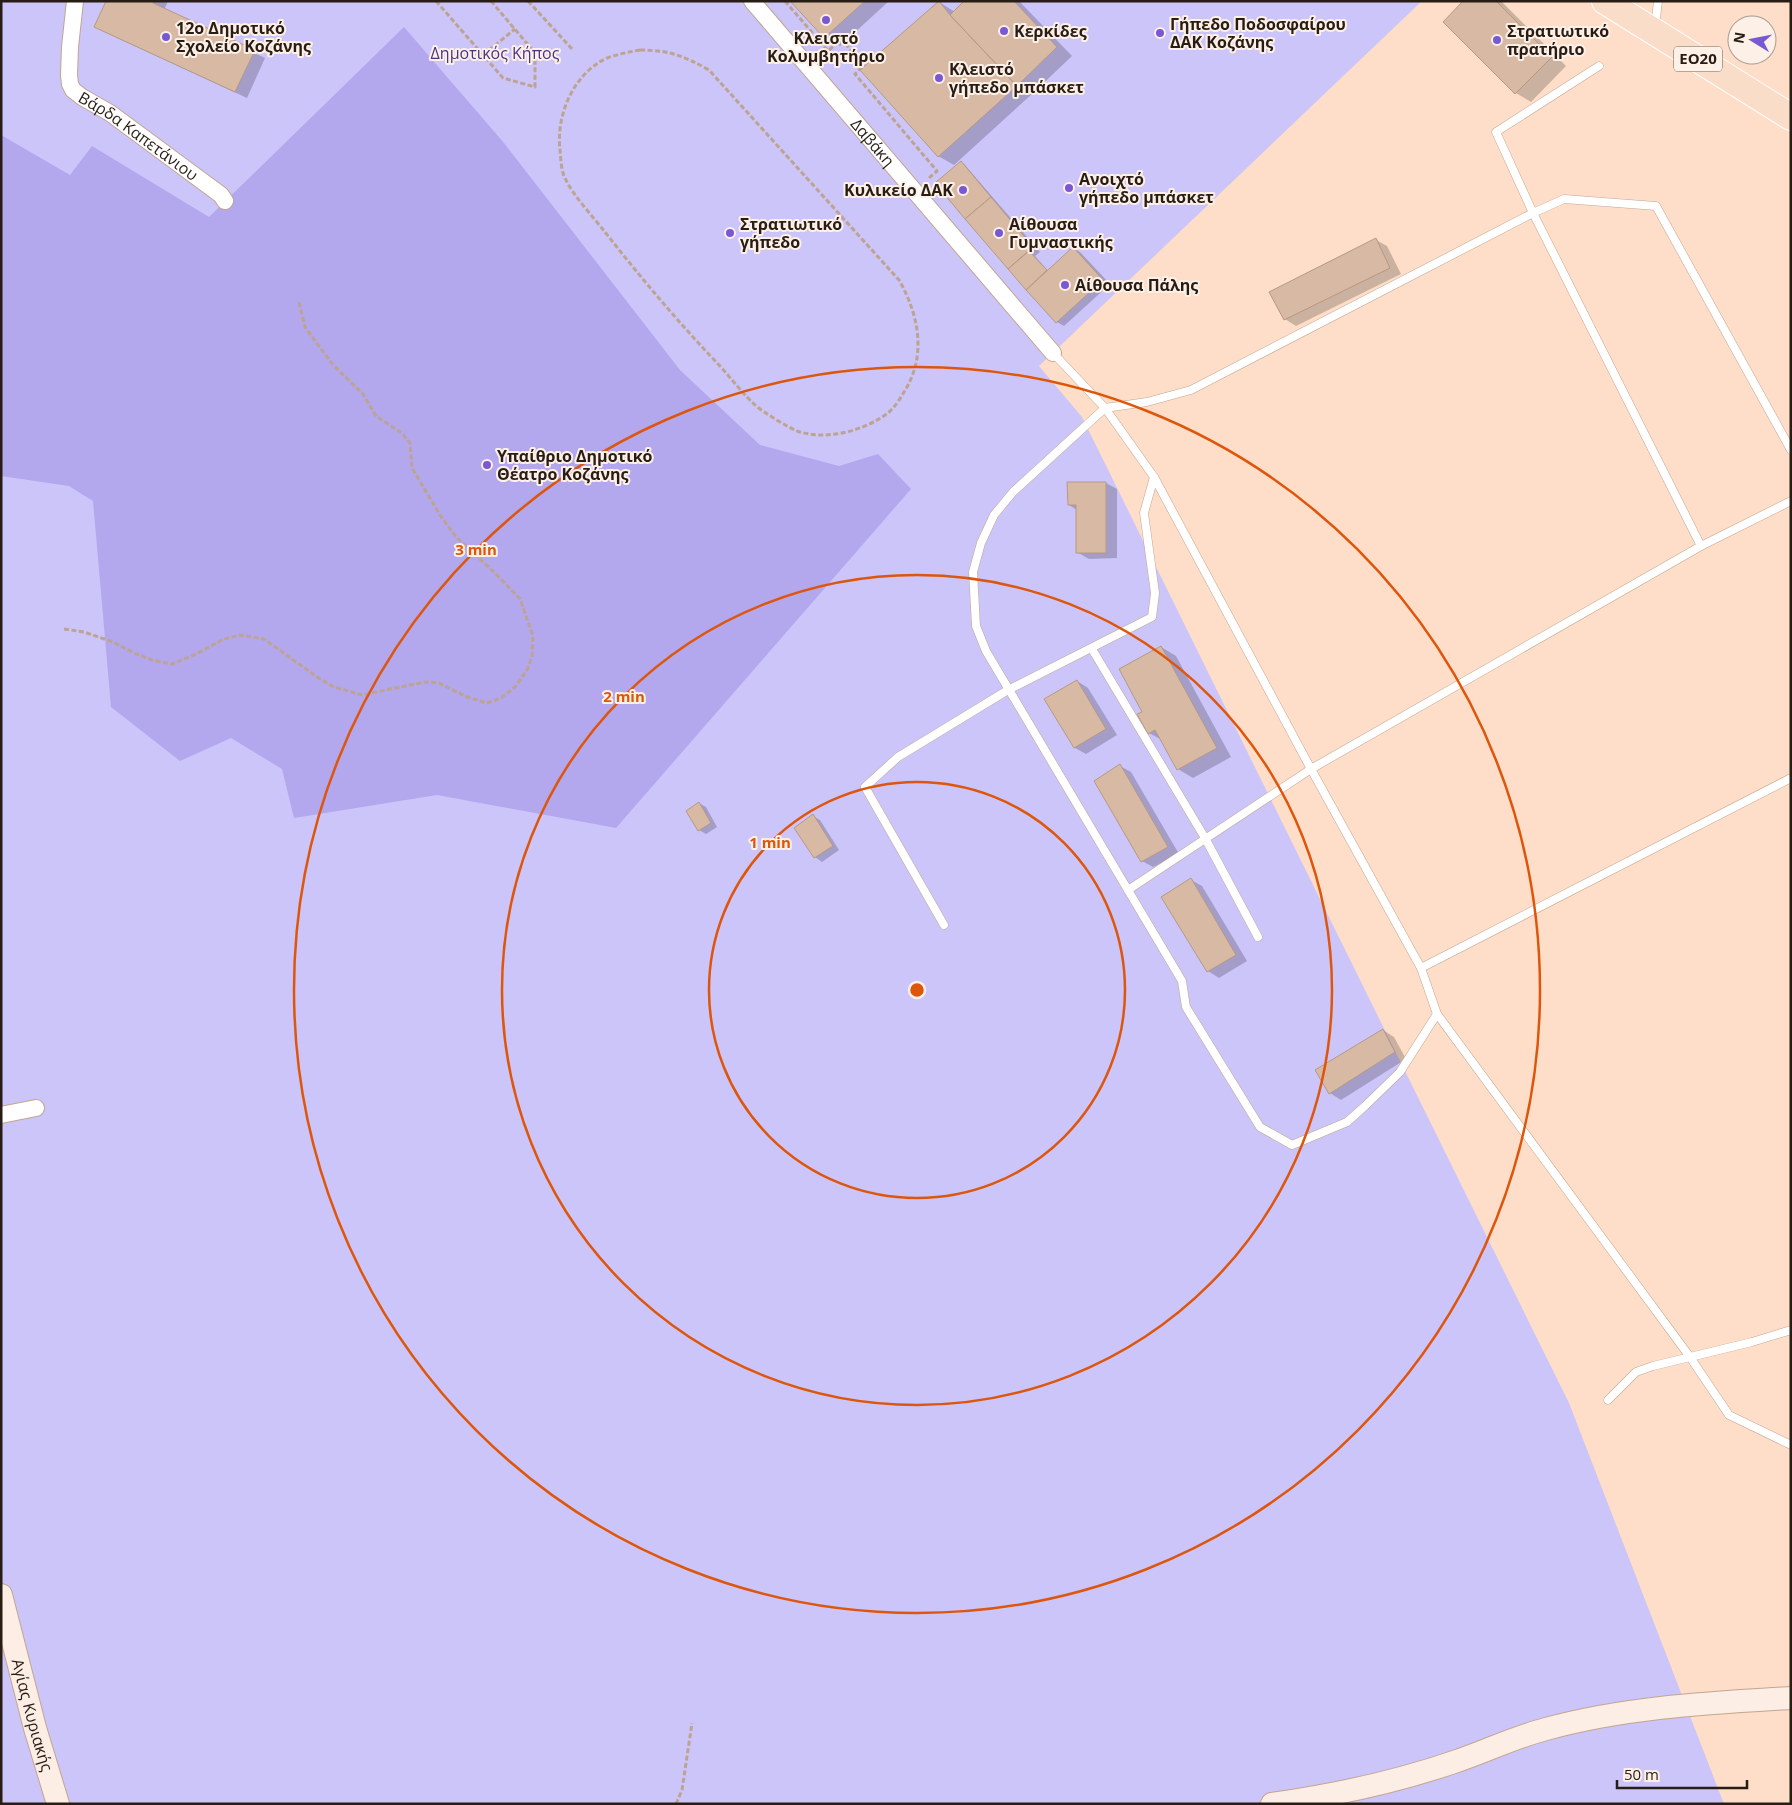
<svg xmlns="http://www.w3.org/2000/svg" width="1792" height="1805" viewBox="0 0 1792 1805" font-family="'Open Sans',sans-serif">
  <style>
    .green { fill: #ccc5f9 }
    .forest { fill: #b3a7ee }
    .shadow { fill: #0003 }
    .building { fill: #d8b9a4; stroke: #b69984 }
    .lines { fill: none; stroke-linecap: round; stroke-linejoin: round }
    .lane-casing { stroke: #c3a590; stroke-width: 9 }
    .street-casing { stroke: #c3a590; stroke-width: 18 }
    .secondary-casing { stroke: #c3a590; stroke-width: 24 }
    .primary-casing { stroke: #fff; stroke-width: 28 }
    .path { stroke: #bda391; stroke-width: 3; stroke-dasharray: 5 2.5; stroke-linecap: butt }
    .lane { stroke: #fff; stroke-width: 8 }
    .street { stroke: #fff; stroke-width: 16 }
    .secondary { stroke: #fceee4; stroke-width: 22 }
    .primary { stroke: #faddc8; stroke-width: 26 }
    .ring { fill: none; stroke: #de560c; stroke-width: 2.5 }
    .poi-dot { fill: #7959d3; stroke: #fdf0e7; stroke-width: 2 }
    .labels { text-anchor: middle; stroke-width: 4; stroke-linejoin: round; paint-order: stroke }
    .shield { fill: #fdf0e7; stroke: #685c54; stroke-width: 1 }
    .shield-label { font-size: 15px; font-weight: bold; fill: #281d15 }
    .poi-label { font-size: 16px; font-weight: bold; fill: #281d15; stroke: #fdf0e7; text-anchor: start }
    .park-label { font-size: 16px; fill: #4a3486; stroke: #fdf0e7 }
    .street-label { font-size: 16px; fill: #281d15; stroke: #fdf0e7 }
    .centre { fill: #de560c; stroke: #fdf0e7; stroke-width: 2.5 }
    .ring-label { font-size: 15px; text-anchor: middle; font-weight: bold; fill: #de560c; stroke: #fdf0e7; stroke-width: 4; stroke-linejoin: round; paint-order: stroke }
  </style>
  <rect width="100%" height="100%" fill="#fedec8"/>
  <polygon class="green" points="1,1 1422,1 1039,366 1082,417 1569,1403 1724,1804 1,1804"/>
  <polygon class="forest" points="404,27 504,143 680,370 760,445 839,466 878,454 911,489 616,828 437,795 294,818 282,769 231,738 180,761 111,707 93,501 69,486 1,476 1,135 70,175 92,146 209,217"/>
  <g class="shadow">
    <polygon points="108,1 168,1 164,10 265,58 247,98 107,33"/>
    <polygon points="792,1 889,1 840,46 825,37"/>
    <polygon points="966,1 1019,1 1072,56 1032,94 954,165 938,156 939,2 955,12"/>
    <polygon points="1465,1 1501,1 1566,66 1531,102 1516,93 1444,22"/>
    <polygon points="964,164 1040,252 1035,256 1048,271 1073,248 1080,252 1110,284 1064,326 1057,322 1027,289 936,183"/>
    <polygon points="1376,240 1387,246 1401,274 1296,326 1285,319"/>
    <polygon points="1106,483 1117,489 1117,558 1089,559 1077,552 1077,510 1069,505"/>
    <polygon points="1161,647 1176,656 1231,757 1193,778 1178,769 1162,740 1149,733"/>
    <polygon points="1077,681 1088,688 1117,735 1086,754 1075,748"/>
    <polygon points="1120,766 1131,772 1179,854 1153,867 1142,861"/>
    <polygon points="699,803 706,807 717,827 706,834 699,830 688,811"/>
    <polygon points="813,816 820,820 839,850 822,862 815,857"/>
    <polygon points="1191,880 1202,886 1247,961 1219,978 1208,971 1163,897"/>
    <polygon points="1383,1030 1394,1037 1406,1059 1341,1100 1330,1093"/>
  </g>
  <g class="building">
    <polygon points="106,1 154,1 153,3 255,50 235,92 94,27"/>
    <polygon points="790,1 865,1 824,38"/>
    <polygon points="939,1 950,15 1017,86 938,157 860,70"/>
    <polygon points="964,1 1014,1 1057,47 1017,86 950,15"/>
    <polygon points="1463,1 1496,1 1552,57 1515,94 1443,22"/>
    <polygon points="961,161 991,197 965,219 935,183"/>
    <polygon points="991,197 1033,247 1008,269 965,219"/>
    <polygon points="1376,238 1390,268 1284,320 1269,292"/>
    <polygon points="1073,247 1103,280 1056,323 1026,290"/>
    <polygon points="1029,251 1047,270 1026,290 1008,269"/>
    <polygon points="1067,482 1106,482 1106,553 1076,553 1076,505 1068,505"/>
    <polygon points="1161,646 1217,748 1177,770 1155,730 1148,734 1137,714 1142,712 1119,669"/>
    <polygon points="1077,680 1106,729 1074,748 1044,699"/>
    <polygon points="1120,764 1168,847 1141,862 1094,781"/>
    <polygon points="699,802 711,823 698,831 686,811"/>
    <polygon points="813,814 833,846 814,858 794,828"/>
    <polygon points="1191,878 1236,955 1207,972 1161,897"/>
    <polygon points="1383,1029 1395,1052 1329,1094 1315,1070"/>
  </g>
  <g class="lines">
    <defs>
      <g id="lane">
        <polyline points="1655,27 1658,1"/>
        <polyline points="1599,66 1496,132 1533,213 1701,546"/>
        <polyline points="1053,353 1105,408 1154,477 1311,769 1421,968 1437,1014 1690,1357 1729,1415 1791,1445"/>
        <polyline points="1092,649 1205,838 1258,937"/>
        <polyline points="1128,890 1311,769 1701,546 1791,501"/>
        <polyline points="944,925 865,787 898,757 1008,690 1152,617 1155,593 1144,513 1154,477"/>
        <polyline points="1421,968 1791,778"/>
        <polyline points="1437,1014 1400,1072 1365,1106 1347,1122 1292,1145 1260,1127 1186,1007 1182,981 986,651 976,626 973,572 981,543 994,515 1013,492 1105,408 1147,402 1191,390 1533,213 1564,199 1656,206 1791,450"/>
        <polyline points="1608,1400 1636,1372 1653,1366 1752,1342 1791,1330"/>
      </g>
      <g id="street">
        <path id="s1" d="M75 1 70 47 69 75 70 84 73 90 82 97 110 113 221 195 225 201"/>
        <path id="s2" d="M752 1 1053 353"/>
        <polyline points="1,1115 36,1108"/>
      </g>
      <g id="secondary">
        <path id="s3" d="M1 1595 35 1728 58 1804"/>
        <path d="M1272 1804C1335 1795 1393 1783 1454 1762 1484 1752 1515 1737 1546 1729 1626 1707 1709 1703 1791 1698"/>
      </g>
      <polyline id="primary" points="1605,1 1791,117"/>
    </defs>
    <use href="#lane" class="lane-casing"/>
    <use href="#street" class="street-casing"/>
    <use href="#secondary" class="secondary-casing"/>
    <use href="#primary" class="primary-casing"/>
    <g class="path">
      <polyline points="436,1 503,78 535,87 535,53 491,1"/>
      <polyline points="528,1 573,50"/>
      <polyline points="785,1 828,51 842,39 863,66 855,74 937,171 929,178"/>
      <path d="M640 50C669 50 684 56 709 70L899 280C919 315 927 356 904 392 900 399 895 407 888 413 864 431 826 441 797 431 786 426 764 413 755 405 742 393 731 378 719 365 679 323 641 278 605 232 594 218 573 195 566 180 561 172 561 160 560 150 556 115 573 74 607 58 618 54 629 52 640 50Z"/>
      <polyline points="483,55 515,29"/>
      <polyline points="64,629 84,632 113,642 134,653 152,660 172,664 194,655 224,639 240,635 264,639 320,679 334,687 362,695 425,682 439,683 467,697 487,703 501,698 515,687 527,670 532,657 533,636 520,599 495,573 456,537 440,515 412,468 410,443 402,433 376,416 363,394 333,365 305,327 299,302"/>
      <polyline points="676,1804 682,1790 692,1723"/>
    </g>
    <use href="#lane" class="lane"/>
    <use href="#street" class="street"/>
    <use href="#secondary" class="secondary"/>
    <use href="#primary" class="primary"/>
  </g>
  <g class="ring">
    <circle cx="917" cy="990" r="208"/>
    <circle cx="917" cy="990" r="415"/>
    <circle cx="917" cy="990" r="623"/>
  </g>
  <g class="poi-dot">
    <circle cx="826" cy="20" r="5"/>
    <circle cx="1004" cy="31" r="5"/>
    <circle cx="1160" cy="33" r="5"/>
    <circle cx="166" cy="37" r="5"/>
    <circle cx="1497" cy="40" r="5"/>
    <circle cx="939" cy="78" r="5"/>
    <circle cx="1069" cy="188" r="5"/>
    <circle cx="963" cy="190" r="5"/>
    <circle cx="730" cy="233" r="5"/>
    <circle cx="999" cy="233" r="5"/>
    <circle cx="1065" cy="285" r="5"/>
    <circle cx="487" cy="465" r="5"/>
  </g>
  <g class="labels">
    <rect class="shield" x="1674" y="46.5" width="48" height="25" rx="4"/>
    <g class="shield-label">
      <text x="1698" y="64">ΕΟ20</text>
    </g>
    <g class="poi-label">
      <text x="1170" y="30">Γήπεδο Ποδοσφαίρου<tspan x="1170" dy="18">ΔΑΚ Κοζάνης</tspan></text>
      <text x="176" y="34">12ο Δημοτικό<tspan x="176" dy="18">Σχολείο Κοζάνης</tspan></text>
      <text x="1014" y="37">Κερκίδες</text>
      <text x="1507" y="37">Στρατιωτικό<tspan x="1507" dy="18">πρατήριο</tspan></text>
      <text x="826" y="44" text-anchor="middle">Κλειστό<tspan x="826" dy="18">Κολυμβητήριο</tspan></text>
      <text x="949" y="75">Κλειστό<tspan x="949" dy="18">γήπεδο μπάσκετ</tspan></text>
      <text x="1079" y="185">Ανοιχτό<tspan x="1079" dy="18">γήπεδο μπάσκετ</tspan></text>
      <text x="953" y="196" text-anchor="end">Κυλικείο ΔΑΚ</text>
      <text x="740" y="230">Στρατιωτικό<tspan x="740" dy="18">γήπεδο</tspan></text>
      <text x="1009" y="230">Αίθουσα<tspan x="1009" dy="18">Γυμναστικής</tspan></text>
      <text x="1075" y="291">Αίθουσα Πάλης</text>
      <text x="497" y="462">Υπαίθριο Δημοτικό<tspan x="497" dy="18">Θέατρο Κοζάνης</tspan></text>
    </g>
    <g class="park-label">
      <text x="495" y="59">Δημοτικός Κήπος</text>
    </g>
    <g class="street-label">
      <text dy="6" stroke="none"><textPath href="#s1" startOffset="170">Βάρδα Καπετάνιου</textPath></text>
      <text dy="6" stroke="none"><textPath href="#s2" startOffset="186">Δαβάκη</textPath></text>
      <text dy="6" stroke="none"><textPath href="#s3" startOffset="124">Αγίας Κυριακής</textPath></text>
    </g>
  </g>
  <circle cx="917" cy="990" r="8" class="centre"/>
  <g class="ring-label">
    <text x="476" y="555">3 min</text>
    <text x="624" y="702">2 min</text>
    <text x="770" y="848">1 min</text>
  </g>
  <rect width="1792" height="1805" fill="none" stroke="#281d15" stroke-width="5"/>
  <g transform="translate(1752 40) rotate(280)"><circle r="24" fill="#fdf0e7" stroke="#a89c93"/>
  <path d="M0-4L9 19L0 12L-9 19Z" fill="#7959d3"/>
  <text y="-8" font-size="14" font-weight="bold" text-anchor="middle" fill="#281d15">N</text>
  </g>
  <path d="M1617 1780v8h130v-8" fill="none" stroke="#281d15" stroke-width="2.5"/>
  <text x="1624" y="1780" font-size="15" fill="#281d15" stroke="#fdf0e7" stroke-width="4" paint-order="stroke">50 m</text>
</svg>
